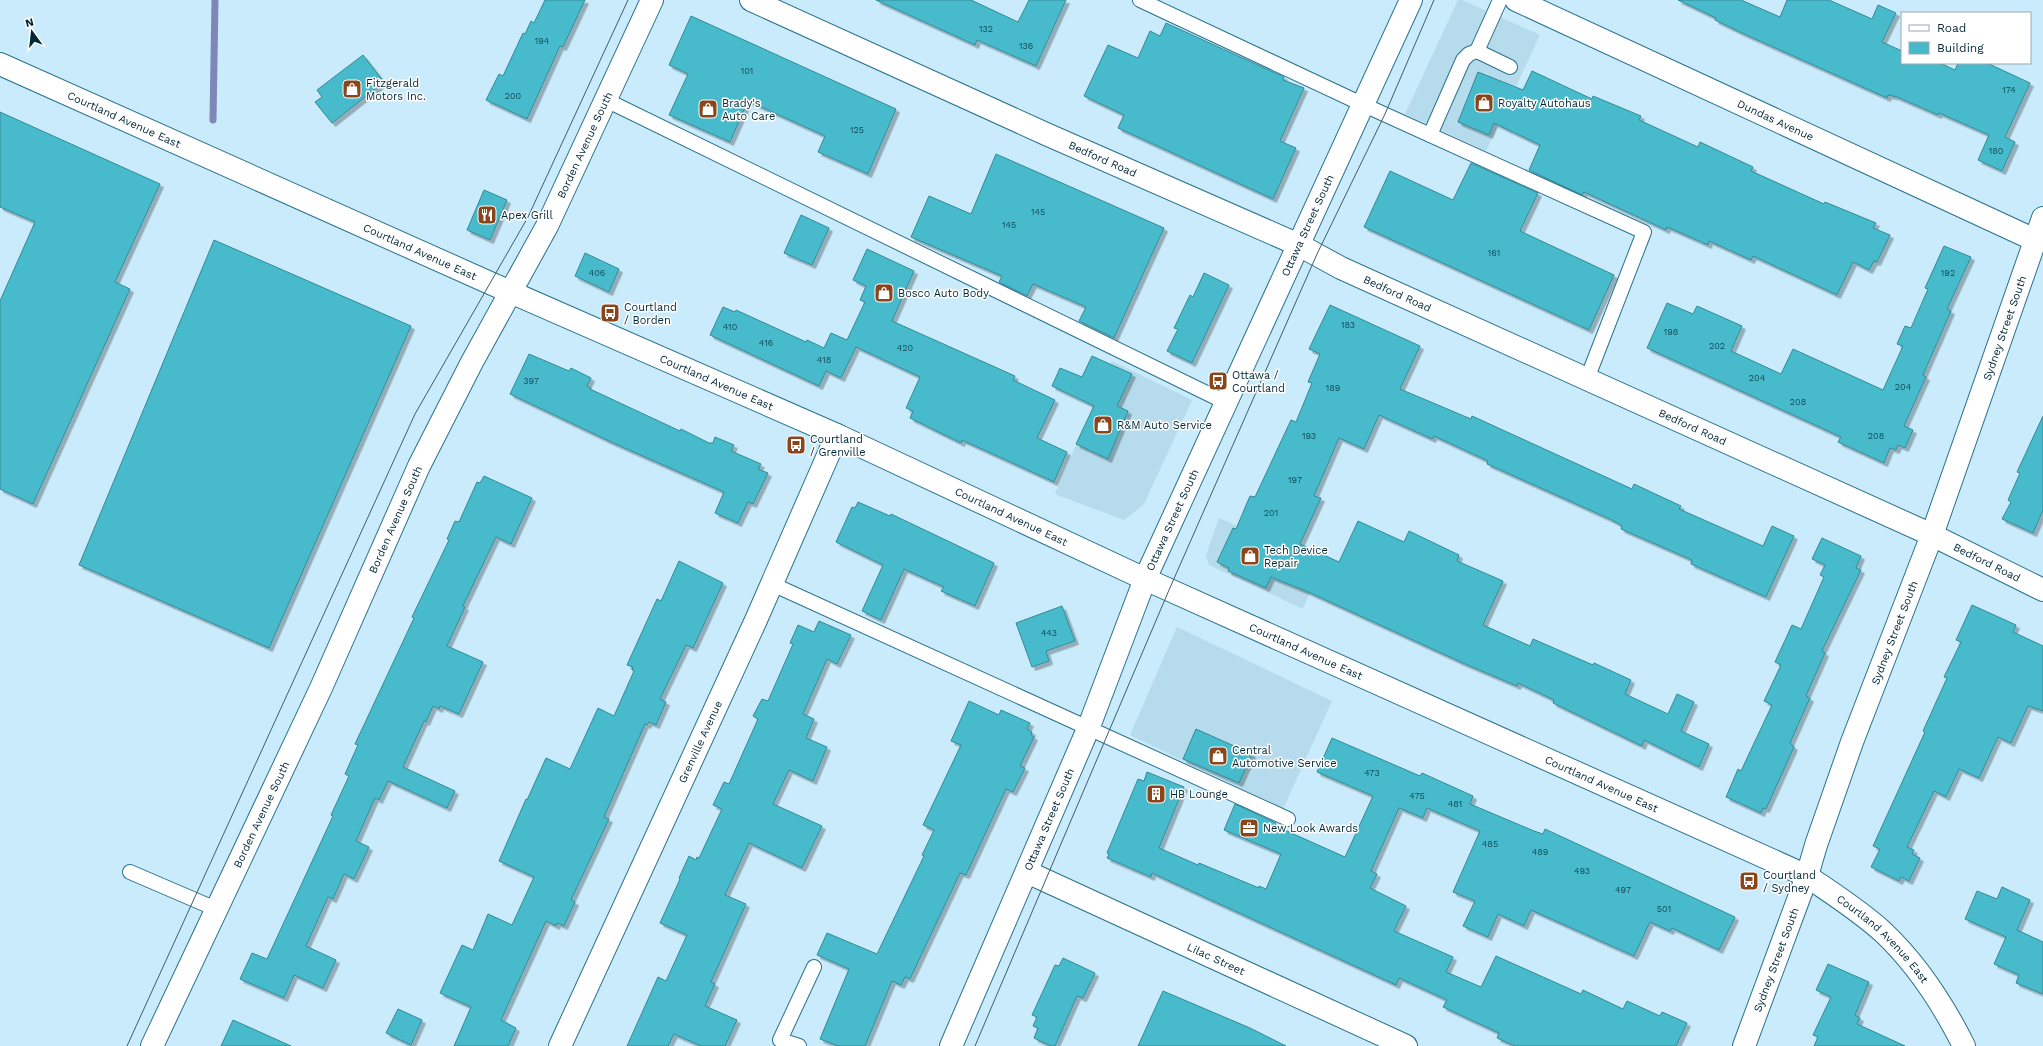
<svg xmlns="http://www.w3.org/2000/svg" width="2043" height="1046" viewBox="0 0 2043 1046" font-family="'Work Sans',sans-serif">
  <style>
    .built { fill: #b5dbec }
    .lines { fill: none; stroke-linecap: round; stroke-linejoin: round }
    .stream { stroke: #7f86ba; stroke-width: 7 }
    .building { fill: #46bacb; stroke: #328a97; filter: url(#shadow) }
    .service-casing { stroke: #29718f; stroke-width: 16 }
    .minor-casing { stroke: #29718f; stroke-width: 24 }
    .secondary-casing { stroke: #29718f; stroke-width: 24 }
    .service { stroke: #fff; stroke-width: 14 }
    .minor { stroke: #fff; stroke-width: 22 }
    .secondary { stroke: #fff; stroke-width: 22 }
    .tram { stroke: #3a606f; stroke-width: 1 }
    .labels { text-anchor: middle; stroke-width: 3; stroke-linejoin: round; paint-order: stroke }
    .number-label { font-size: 9px; fill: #124c5b }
    .poi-label { font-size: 11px; fill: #002736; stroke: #fff; text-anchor: start }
    .street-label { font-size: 11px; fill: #002736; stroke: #fff }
  </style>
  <defs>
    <filter id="shadow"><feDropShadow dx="3.5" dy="3.5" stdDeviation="0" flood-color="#0004"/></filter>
  </defs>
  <rect width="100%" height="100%" fill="#c9ebfb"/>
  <g class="built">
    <polygon points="1458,0 1462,0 1540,35 1486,151 1405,114"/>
    <polygon points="1112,361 1192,400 1144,504 1124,520 1055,494"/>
    <polygon points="1219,518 1322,562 1303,609 1209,565 1206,555"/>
    <polygon points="1177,627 1332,701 1283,809 1130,735"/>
  </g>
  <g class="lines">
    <polyline class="stream" points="213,120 215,0"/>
  </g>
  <g class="building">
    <polygon points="545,0 585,0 563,47 560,46 527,119 486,100 499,74 503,76 523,33 525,34 531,21 534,23"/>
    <polygon points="876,0 971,0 1018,22 1029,0 1066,0 1036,66 977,40 975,45"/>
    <polygon points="1678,0 1741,0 1780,17 1787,0 1829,0 1872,19 1878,5 1896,13 1882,42 1902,51 1902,63 1940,63 1955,70 1958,63 1987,63 2030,83 2005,137 2015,142 2002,171 1978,160 1989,135 1939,113 1938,115 1897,97 1888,95 1887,98 1744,34 1715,20 1716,18"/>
    <polygon points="691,16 896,109 868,174 818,152 825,136 748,101 730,142 669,115 688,74 669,65"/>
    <polygon points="1166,23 1284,77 1283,80 1304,88 1280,141 1296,148 1273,199 1118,128 1124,115 1084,96 1108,45 1138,58 1150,31 1160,36"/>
    <polygon points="363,55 384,82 332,123 315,102 322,97 317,90"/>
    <polygon points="1532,71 1592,99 1593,96 1641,116 1639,120 1698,147 1700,142 1753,167 1751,171 1824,204 1825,202 1876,223 1873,228 1890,235 1877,262 1874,261 1869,270 1853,262 1837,295 1753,256 1751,260 1709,241 1708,245 1674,230 1667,227 1666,230 1584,192 1582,195 1578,193 1529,170 1540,145 1494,123 1489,135 1458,122 1478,72 1523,90"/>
    <polygon points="0,112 160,184 115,282 130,289 33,504 0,489 0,301 35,222 0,207"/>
    <polygon points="996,154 1164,228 1114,338 1079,321 1086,307 1033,284 1027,296 999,282 1002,276 911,237 929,196 971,214"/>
    <polygon points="1471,163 1538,193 1520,231 1614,275 1589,330 1364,227 1390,171 1453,200"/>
    <polygon points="484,190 507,200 490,240 467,230"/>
    <polygon points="801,215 829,228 812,265 784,253"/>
    <polygon points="214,240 411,326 269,648 79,565"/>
    <polygon points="1944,246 1971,257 1947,309 1951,311 1923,375 1926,377 1904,426 1913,430 1905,448 1898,445 1896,450 1890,448 1884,463 1838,442 1841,437 1647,348 1667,303 1693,314 1697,306 1742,326 1731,351 1781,374 1793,349 1883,390 1903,346 1897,344 1905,326 1911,328 1928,289 1925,288"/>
    <polygon points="867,249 914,271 892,321 1015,376 1013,380 1055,400 1037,438 1067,452 1054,482 962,440 961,443 910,418 913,411 906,408 920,377 856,347 841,378 826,371 819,386 710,335 723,307 735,312 736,310 806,342 807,340 824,348 831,333 847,340 865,302 860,300 866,286 853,280"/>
    <polygon points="585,253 619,269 609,292 575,276"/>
    <polygon points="1204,273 1229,285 1192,363 1167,351 1178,329 1174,328 1190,295 1193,297"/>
    <polygon points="1330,305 1420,346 1400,389 1471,419 1472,416 1632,489 1634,484 1681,506 1679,509 1763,546 1772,526 1794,536 1766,597 1691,564 1692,560 1621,529 1622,526 1612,520 1487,464 1488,461 1434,436 1432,439 1379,415 1364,449 1339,438 1314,496 1321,498 1300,544 1339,562 1358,521 1404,542 1409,531 1459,555 1457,561 1503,581 1483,625 1530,646 1533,639 1593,665 1594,663 1631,680 1625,694 1668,714 1677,694 1694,702 1681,731 1709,744 1699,767 1644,740 1642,746 1553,703 1554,700 1518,683 1517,686 1465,664 1308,592 1271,577 1266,588 1228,571 1229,568 1217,562 1233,528 1236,529 1250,496 1255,497 1291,420 1296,422 1312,383 1308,382 1320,354 1309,349"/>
    <polygon points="529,354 569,371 571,368 591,378 587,386 591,388 590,389 680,431 681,429 709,443 713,443 715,437 734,445 731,451 761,464 758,469 768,473 753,504 748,502 738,523 715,513 724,492 611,442 510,394"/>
    <polygon points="1092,356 1132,374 1117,406 1128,411 1108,459 1076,444 1094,406 1052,386 1060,368 1082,377"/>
    <polygon points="2043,416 2043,510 2033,533 2002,519 2011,502 2008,500 2020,473 2017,472"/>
    <polygon points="484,476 532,498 511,544 496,537 463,606 465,607 447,646 483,662 459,714 440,706 439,709 433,706 426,722 424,721 403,767 455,791 447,808 388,781 379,800 375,798 356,841 369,847 354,879 344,874 333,899 328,897 306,946 336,960 323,988 294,975 284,998 240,979 252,953 267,959 333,816 331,815 349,776 345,774 358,745 355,744 414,618 412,617 449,540 447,539 455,521 459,522 477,482 480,483"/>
    <polygon points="858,502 890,516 891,514 994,563 975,606 941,591 944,587 904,569 881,620 862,611 883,565 836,542 852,507 855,508"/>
    <polygon points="1822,538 1861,556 1856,568 1861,570 1822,651 1825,653 1806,696 1810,698 1790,743 1794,747 1766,809 1763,808 1761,813 1726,797 1738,769 1741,771 1772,705 1764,701 1781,665 1775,662 1792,625 1801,629 1824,577 1820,575 1825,565 1812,559"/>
    <polygon points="679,561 723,583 693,648 686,645 660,699 666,702 656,725 649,722 647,725 645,724 604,817 609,819 571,900 575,902 564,926 557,923 556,926 546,921 501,1020 516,1028 508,1046 454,1046 471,1007 440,993 462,945 473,950 488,914 512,925 534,877 499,861 526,799 527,800 546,758 570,769 598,708 614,716 634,671 632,670 633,667 627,665 657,599 661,601"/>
    <polygon points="1972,605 2016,625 2013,632 2043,646 2043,711 2028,706 2011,743 1998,737 1979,778 1959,769 1946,797 1934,791 1907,847 1914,850 1912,854 1920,858 1909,881 1901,877 1899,881 1871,867 1880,849 1873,846 1925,732 1923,731 1947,678 1944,677 1961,642 1956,640"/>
    <polygon points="1062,606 1075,641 1046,651 1049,661 1032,667 1016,623"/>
    <polygon points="819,621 851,635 837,664 827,659 803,714 814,719 806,738 827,747 813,781 789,770 773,804 822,826 802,868 749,843 725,895 746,904 711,982 715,984 705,1006 737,1020 725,1046 701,1046 674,1034 668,1046 627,1046 658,977 666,981 687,935 660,923 680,879 679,878 689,856 696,860 697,857 699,858 722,809 713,805 724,782 729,784 758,719 753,716 762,699 768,701 793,644 790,643 798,625 814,632"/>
    <polygon points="969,701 999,715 1001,710 1030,723 1027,729 1032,732 1031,735 1034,737 1020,766 1025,768 1013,792 1006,789 966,875 960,873 910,979 905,977 901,985 892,981 865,1046 838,1046 820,1039 849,969 817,955 827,933 877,954 924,856 922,855 934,830 923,825 961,745 951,741"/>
    <polygon points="1196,729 1252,754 1239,783 1183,759"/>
    <polygon points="1332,738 1420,776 1422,773 1473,796 1470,804 1534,831 1543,834 1545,829 1735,917 1719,950 1672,928 1670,931 1650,922 1634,956 1531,910 1524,926 1498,914 1488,937 1463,926 1475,901 1453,892 1480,831 1427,808 1423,818 1399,808 1371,871 1377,874 1370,888 1406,906 1394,931 1453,957 1446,972 1481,987 1496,956 1581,994 1583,990 1623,1009 1627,1001 1660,1016 1662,1012 1687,1023 1676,1046 1515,1046 1497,1038 1499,1033 1443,1007 1447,1000 1399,978 1396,985 1152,873 1151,877 1107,858 1109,854 1107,853 1138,779 1144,781 1147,772 1184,787 1159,848 1198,865 1199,863 1259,888 1259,886 1266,889 1281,854 1224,830 1235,804 1276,823 1275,825 1289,832 1345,857 1373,796 1317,772"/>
    <polygon points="2002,887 2030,900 2017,930 2043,942 2043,994 2016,983 2019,975 1994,964 2006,937 1965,919 1977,891 1997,899"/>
    <polygon points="1063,958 1095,973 1083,998 1077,996 1055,1046 1051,1046 1034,1038 1038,1028 1033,1026 1037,1017 1032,1015 1055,965 1059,966"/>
    <polygon points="1828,964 1869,982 1855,1015 1860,1018 1857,1024 1905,1046 1814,1046 1818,1037 1813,1035 1831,997 1816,990"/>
    <polygon points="1163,991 1250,1028 1286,1046 1138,1046"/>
    <polygon points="398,1009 422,1020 411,1045 386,1033"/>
    <polygon points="233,1020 291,1046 221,1046"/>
  </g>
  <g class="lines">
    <defs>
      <g id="service">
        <polyline points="1140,0 1364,105 1644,232 1587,379"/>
        <polyline points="1500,0 1477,51 1510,67"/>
        <polyline points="606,100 1227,403"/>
        <polyline points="1430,135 1463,60 1469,54 1477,51"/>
        <polyline points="772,584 1288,819"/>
        <polyline points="130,872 216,909"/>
        <polyline points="799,1046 780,1040 814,967"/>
      </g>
      <g id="minor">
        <path id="s1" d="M751 0 1046 134 1299 245 1341 268 1932 535 2043 590"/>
        <path id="s2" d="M1516 0 2035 240"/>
        <path id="s3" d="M1027 872 1406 1046"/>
        <path id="s4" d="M152 1046 321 688 419 466 472 362 547 226 652 0"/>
        <path id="s5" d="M560 1046 756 620 837 435"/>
        <path id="s6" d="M1744 1046 1807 876 1816 845 1852 742 1932 535 2043 218"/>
      </g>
      <g id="secondary">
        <path id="s7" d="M0 64 490 283 837 435 1145 579 1807 876C1833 894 1860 911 1883 932 1918 965 1943 1004 1964 1046"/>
        <path id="s8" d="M951 1046 1088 729 1145 579 1411 0"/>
      </g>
    </defs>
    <use href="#service" class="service-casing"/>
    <use href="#minor" class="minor-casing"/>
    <use href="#secondary" class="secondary-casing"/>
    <use href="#service" class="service"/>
    <use href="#minor" class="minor"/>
    <use href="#secondary" class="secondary"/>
    <g class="tram">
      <polyline points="127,1046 415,414 528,217 628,0"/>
      <polyline points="975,1046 1169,590 1317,254 1385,114 1434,0"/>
    </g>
  </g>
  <defs>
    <symbol id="shop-square" viewBox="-11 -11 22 22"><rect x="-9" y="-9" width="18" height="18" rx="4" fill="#8a451b" stroke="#fff"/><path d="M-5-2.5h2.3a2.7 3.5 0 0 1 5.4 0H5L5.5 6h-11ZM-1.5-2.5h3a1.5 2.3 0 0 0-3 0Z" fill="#fff"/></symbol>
    <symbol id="restaurant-square" viewBox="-11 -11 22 22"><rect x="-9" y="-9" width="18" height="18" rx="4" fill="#8a451b" stroke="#fff"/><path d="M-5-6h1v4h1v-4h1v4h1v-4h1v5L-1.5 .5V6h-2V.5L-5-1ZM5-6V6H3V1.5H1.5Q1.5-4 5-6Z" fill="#fff"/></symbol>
    <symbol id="bus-square" viewBox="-11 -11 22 22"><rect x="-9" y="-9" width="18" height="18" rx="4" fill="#8a451b" stroke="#fff"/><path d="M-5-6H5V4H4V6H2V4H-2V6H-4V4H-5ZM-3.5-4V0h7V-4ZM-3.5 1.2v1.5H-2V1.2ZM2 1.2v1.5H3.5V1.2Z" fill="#fff"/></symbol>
    <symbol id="building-square" viewBox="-11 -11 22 22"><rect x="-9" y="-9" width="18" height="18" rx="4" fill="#8a451b" stroke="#fff"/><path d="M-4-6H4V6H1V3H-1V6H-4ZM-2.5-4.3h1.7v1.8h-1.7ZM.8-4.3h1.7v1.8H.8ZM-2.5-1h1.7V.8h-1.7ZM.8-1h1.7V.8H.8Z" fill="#fff"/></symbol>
    <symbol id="office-square" viewBox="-11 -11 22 22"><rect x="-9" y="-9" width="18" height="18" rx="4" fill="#8a451b" stroke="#fff"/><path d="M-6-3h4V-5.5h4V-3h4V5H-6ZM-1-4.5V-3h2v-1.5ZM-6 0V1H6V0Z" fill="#fff"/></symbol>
  </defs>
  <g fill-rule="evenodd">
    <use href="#shop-square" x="341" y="78" width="22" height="22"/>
    <use href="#shop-square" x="1473" y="92" width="22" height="22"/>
    <use href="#shop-square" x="697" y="98" width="22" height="22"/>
    <use href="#restaurant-square" x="476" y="204" width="22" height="22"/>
    <use href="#shop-square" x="873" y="282" width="22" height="22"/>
    <use href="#bus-square" x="599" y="302" width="22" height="22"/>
    <use href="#bus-square" x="1207" y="370" width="22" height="22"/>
    <use href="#shop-square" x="1092" y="414" width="22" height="22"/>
    <use href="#bus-square" x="785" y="434" width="22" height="22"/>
    <use href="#shop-square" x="1239" y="545" width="22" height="22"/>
    <use href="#shop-square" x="1207" y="745" width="22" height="22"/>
    <use href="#building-square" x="1145" y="783" width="22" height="22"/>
    <use href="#office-square" x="1238" y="817" width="22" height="22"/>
    <use href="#bus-square" x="1738" y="870" width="22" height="22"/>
  </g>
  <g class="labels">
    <g class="number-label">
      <text x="986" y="32">132</text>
      <text x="542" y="44">194</text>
      <text x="1026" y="49">136</text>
      <text x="747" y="74">101</text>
      <text x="2009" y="93">174</text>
      <text x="513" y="99">200</text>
      <text x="857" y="133">125</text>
      <text x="1996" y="154">180</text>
      <text x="1038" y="215">145</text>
      <text x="1009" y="228">145</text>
      <text x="1494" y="256">161</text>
      <text x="597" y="276">406</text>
      <text x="1948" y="276">192</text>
      <text x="1348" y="328">183</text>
      <text x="730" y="330">410</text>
      <text x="1671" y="335">198</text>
      <text x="766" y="346">416</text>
      <text x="1717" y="349">202</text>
      <text x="905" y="351">420</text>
      <text x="824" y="363">418</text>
      <text x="1757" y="381">204</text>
      <text x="531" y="384">397</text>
      <text x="1903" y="390">204</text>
      <text x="1333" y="391">189</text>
      <text x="1798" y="405">208</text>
      <text x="1309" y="439">193</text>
      <text x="1876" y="439">208</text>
      <text x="1295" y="483">197</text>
      <text x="1271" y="516">201</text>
      <text x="1049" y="636">443</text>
      <text x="1372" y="776">473</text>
      <text x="1417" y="799">475</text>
      <text x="1455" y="807">481</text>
      <text x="1490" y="847">485</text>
      <text x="1540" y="855">489</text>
      <text x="1582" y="874">493</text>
      <text x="1623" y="893">497</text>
      <text x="1664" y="912">501</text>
    </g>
    <g class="poi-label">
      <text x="366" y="87">Fitzgerald<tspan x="366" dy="13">Motors Inc.</tspan></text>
      <text x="722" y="107">Brady's<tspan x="722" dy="13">Auto Care</tspan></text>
      <text x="1498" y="107">Royalty Autohaus</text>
      <text x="501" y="219">Apex Grill</text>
      <text x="898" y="297">Bosco Auto Body</text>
      <text x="624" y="311">Courtland<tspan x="624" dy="13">/ Borden</tspan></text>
      <text x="1232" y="379">Ottawa /<tspan x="1232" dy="13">Courtland</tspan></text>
      <text x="1117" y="429">R&amp;M Auto Service</text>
      <text x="810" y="443">Courtland<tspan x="810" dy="13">/ Grenville</tspan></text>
      <text x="1264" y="554">Tech Device<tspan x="1264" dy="13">Repair</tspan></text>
      <text x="1232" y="754">Central<tspan x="1232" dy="13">Automotive Service</tspan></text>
      <text x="1170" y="798">HB Lounge</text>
      <text x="1263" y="832">New Look Awards</text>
      <text x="1763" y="879">Courtland<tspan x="1763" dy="13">/ Sydney</tspan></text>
    </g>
    <g class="street-label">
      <text dy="4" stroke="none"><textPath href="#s7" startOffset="136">Courtland Avenue East</textPath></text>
      <text dy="4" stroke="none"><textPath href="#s2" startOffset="286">Dundas Avenue</textPath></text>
      <text dy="4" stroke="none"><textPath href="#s4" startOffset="1000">Borden Avenue South</textPath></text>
      <text dy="4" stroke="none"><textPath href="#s1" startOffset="386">Bedford Road</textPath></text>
      <text dy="4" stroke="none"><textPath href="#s8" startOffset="895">Ottawa Street South</textPath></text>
      <text dy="4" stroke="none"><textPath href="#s7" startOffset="460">Courtland Avenue East</textPath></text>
      <text dy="4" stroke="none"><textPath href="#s1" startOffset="710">Bedford Road</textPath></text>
      <text dy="4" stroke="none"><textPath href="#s6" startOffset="764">Sydney Street South</textPath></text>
      <text dy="4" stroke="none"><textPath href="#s7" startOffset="784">Courtland Avenue East</textPath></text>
      <text dy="4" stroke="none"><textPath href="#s1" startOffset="1034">Bedford Road</textPath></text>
      <text dy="4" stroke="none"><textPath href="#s7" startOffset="1108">Courtland Avenue East</textPath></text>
      <text dy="4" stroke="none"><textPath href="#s4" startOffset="580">Borden Avenue South</textPath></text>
      <text dy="4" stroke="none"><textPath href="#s8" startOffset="571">Ottawa Street South</textPath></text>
      <text dy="4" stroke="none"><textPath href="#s1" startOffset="1358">Bedford Road</textPath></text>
      <text dy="4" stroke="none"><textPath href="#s6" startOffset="440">Sydney Street South</textPath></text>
      <text dy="4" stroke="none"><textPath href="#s7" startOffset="1432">Courtland Avenue East</textPath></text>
      <text dy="4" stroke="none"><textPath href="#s5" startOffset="335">Grenville Avenue</textPath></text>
      <text dy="4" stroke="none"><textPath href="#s7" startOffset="1756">Courtland Avenue East</textPath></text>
      <text dy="4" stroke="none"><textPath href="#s4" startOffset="256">Borden Avenue South</textPath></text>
      <text dy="4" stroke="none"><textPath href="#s8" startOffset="247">Ottawa Street South</textPath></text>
      <text dy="4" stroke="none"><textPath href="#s7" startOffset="2080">Courtland Avenue East</textPath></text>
      <text dy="4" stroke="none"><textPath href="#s3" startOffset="208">Lilac Street</textPath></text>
      <text dy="4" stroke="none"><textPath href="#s6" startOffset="92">Sydney Street South</textPath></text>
    </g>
  </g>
  <rect x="1901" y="12" width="130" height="52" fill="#ffffff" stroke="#99a9af"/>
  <rect x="1909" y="25" width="20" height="6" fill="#ffffff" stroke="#99a9af"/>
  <text x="1937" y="32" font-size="12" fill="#002736">Road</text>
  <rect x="1909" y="42" width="20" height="12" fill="#46bacb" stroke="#99a9af"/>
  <text x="1937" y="52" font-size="12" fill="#002736">Building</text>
  <g transform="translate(32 32) rotate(345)" stroke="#ffffff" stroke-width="3" paint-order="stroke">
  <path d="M0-3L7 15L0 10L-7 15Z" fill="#002736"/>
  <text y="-6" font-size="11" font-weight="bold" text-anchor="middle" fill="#002736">N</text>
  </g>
</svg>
